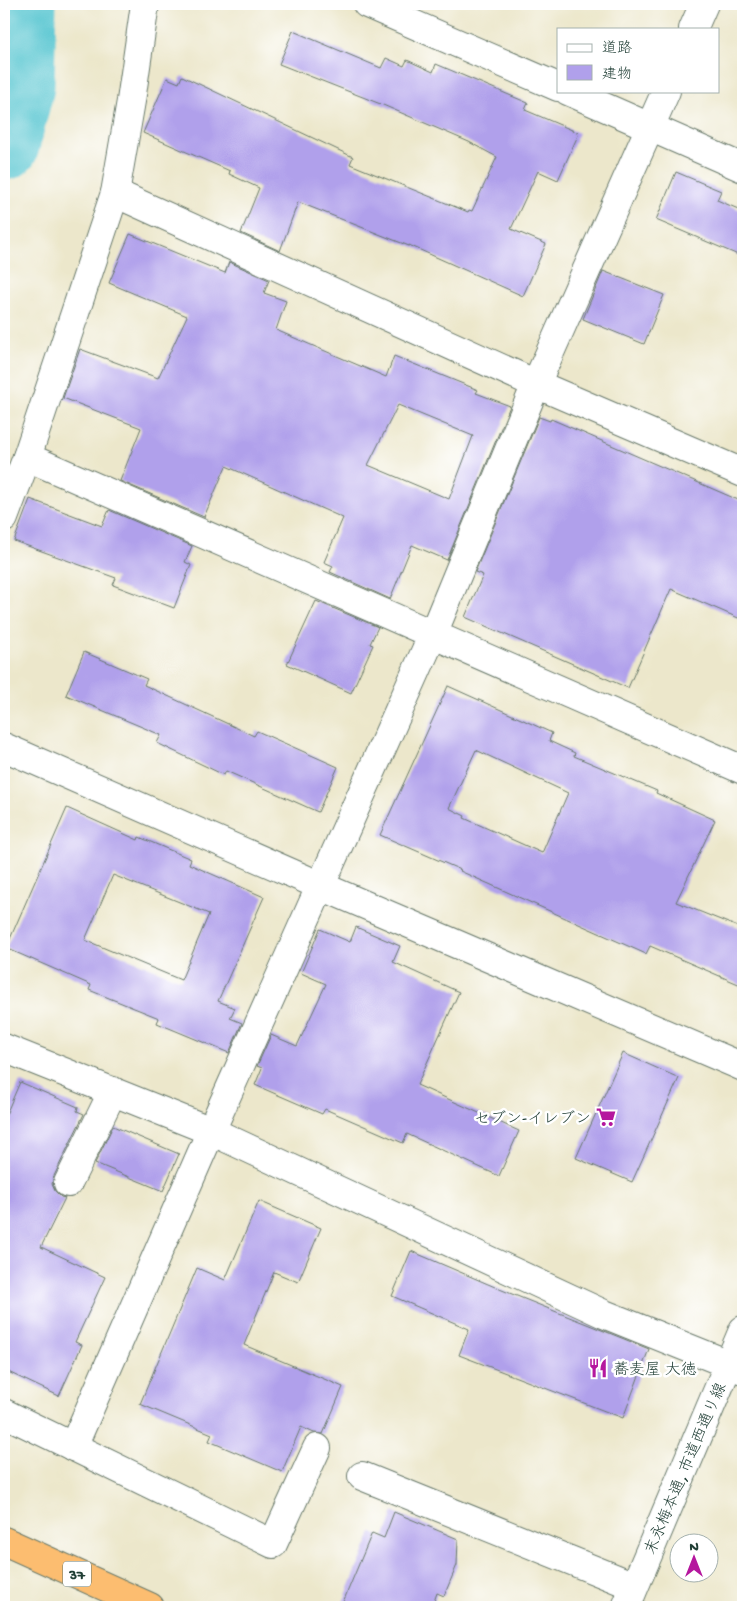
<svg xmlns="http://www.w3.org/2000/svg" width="747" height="1611" viewBox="0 0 747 1611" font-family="'Gochi Hand','Klee One',sans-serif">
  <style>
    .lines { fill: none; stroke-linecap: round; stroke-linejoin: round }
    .river { stroke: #5bc7d2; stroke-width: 71 }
    .building { fill: #b0a0eb; fill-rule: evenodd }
    .minor-casing { stroke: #677869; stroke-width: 30 }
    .highway-casing { stroke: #677869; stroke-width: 30 }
    .minor { stroke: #fff; stroke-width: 28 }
    .highway { stroke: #fcbd6f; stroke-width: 28 }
    .labels { text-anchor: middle; stroke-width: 5; stroke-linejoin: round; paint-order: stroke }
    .shield { fill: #fff; stroke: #627771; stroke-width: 1 }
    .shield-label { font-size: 15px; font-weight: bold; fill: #1f3d34 }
    .poi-label { font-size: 16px; fill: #1f3d34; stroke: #fff; text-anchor: end }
    .street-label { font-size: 16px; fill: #1f3d34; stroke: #fff }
  </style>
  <rect width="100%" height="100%" fill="#fff"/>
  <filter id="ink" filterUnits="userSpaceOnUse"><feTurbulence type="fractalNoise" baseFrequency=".02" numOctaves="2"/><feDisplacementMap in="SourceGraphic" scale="10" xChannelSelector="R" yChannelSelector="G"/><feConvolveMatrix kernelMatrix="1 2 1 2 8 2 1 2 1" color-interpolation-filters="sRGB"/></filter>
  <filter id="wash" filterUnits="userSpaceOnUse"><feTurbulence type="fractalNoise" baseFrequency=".0096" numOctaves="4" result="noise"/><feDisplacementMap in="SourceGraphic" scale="20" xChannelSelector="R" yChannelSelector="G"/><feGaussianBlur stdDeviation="1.12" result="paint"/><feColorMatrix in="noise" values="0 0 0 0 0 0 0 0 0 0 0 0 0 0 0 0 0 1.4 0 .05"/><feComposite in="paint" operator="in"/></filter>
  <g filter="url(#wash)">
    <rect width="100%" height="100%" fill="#ece7cb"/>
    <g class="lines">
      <polyline class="river" points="4,145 19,86 21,4"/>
    </g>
    <g id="blocks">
      <g class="building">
        <polygon points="293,31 381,68 386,58 404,66 407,60 433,72 436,64 528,103 525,110 579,133 558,180 538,171 511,229 546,244 523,296 409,245 409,246 298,202 280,251 241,233 259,188 229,174 230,171 143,133 167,78 179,83 182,76 353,157 350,164 468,212 469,210 472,211 497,157 469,142 383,105 279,64"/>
        <polygon points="676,172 721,191 717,200 743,211 743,257 656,220"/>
        <path d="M130 234 225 273 229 262 269 280 264 293 286 301 276 330 386 377 394 356 478 390 476 393 510 406 447 560 412 545 390 599 330 572 333 566 324 562 343 518 226 466 204 517 120 481 141 428 63 398 80 349 158 378 187 316 109 283ZM398 405 473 436 449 499 368 465Z"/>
        <polygon points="603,271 664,295 644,344 583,319"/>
        <polygon points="539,417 550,421 551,419 743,502 743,620 671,589 628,688 465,617 483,575 475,572"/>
        <polygon points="30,499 102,526 109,510 192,546 185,562 191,565 174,608 113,585 116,578 14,541"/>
        <polygon points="316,601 378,627 370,644 373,645 351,693 287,664"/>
        <polygon points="84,652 147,679 144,685 254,736 257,731 338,767 318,812 226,771 224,775 157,743 161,735 66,695"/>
        <path d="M448 686 552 733 549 741 575 753 574 756 657 791 656 793 715 820 676 902 743 929V986L650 946 646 954 460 871 461 870 380 835ZM476 750 568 793 542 853 464 818 465 816 449 808Z"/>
        <path d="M67 808 138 840 139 837 191 859 189 864 264 897 218 1001 235 1008 230 1018 242 1023 229 1053 157 1023 159 1018 89 990 91 985 6 948ZM113 875 209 914 181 980 85 940Z"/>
        <polygon points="356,927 400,946 393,962 459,992 417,1085 519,1131 499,1176 407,1134 403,1143 325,1109 322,1114 255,1085 262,1068 257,1066 271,1035 297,1046 326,984 301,973 320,929 350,942"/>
        <polygon points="623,1053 679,1078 632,1182 576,1158"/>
        <polygon points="20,1082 78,1107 77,1111 84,1114 54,1176 52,1184 55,1191 61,1197 65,1198 41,1247 105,1277 75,1342 82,1345 59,1396 4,1370 4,1119"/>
        <polygon points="113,1126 179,1154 163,1191 95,1163"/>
        <polygon points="259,1201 321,1228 298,1282 274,1272 244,1345 343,1387 323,1434 314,1433 301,1427 282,1472 209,1441 212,1434 140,1404 197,1268 225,1280"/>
        <polygon points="411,1251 502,1290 649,1349 623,1418 459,1355 469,1329 392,1296"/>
        <polygon points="394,1512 458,1539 457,1565 444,1596 437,1593 432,1607 341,1607 372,1533 384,1538"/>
      </g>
    </g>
  </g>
  <g filter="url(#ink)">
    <use href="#blocks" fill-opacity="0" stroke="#677869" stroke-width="1"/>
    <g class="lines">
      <defs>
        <g id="minor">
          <polyline points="367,4 558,87"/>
          <polyline points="693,29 704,4"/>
          <polyline points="568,91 743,168"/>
          <polyline points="115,193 536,384 743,473"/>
          <polyline points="27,457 743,770"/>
          <polyline points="4,518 27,457 115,193 131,101 145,4"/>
          <polyline points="4,747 321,886 743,1067"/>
          <polyline points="4,1048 211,1131 604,1314 743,1370"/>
          <polyline points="68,1183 113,1091"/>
          <polyline points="4,1413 273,1544 317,1448"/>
          <polyline points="73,1447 211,1131 433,634 536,384 666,91"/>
          <polyline points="362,1476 634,1586"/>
          <polyline points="626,1607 743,1330"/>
        </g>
        <polyline id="highway" points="4,1541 150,1607"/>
      </defs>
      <use href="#minor" class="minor-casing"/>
      <use href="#highway" class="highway-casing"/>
      <use href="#minor" class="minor"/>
      <use href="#highway" class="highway"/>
    </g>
  </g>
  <defs>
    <symbol id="supermarket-bare" viewBox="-9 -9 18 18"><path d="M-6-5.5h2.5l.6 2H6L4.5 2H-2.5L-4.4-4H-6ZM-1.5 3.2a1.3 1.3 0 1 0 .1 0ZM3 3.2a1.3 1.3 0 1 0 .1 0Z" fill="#b5179e" stroke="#fff" stroke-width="2.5" paint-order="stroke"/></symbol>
    <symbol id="restaurant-bare" viewBox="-9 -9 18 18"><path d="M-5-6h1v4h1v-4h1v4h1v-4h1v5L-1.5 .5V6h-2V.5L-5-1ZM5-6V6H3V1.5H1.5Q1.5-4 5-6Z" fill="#b5179e" stroke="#fff" stroke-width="2.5" paint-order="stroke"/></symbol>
  </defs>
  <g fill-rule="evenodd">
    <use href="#supermarket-bare" x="592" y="1103" width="28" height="28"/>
    <use href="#restaurant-bare" x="584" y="1354" width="28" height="28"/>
  </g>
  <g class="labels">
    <rect class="shield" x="63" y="1561.5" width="28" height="25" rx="4"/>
    <g class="shield-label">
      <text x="77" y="1579">37</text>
    </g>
    <g class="poi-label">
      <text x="591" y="1123">セブン-イレブン</text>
      <text x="613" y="1374" text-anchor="start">蕎麦屋 大徳</text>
    </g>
    <g class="street-label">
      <text transform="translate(684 1468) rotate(-67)" y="6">末永梅本通, 市道西通り線</text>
    </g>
  </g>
  <rect width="747" height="1611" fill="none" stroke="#fff" stroke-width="20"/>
  <rect x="557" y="28" width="162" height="65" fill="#ffffff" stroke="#a5b1ae"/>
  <rect x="567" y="44" width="25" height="8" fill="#ffffff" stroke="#a5b1ae"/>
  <text x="602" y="52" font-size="15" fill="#1f3d34">道路</text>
  <rect x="567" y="65" width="25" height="15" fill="#b0a0eb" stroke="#a5b1ae"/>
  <text x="602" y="78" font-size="15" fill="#1f3d34">建物</text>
  <g transform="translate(694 1558)"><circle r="24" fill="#ffffff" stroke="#a5b1ae"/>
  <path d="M0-4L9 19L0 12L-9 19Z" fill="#b5179e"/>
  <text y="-8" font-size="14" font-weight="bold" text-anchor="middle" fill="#1f3d34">N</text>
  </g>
</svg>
